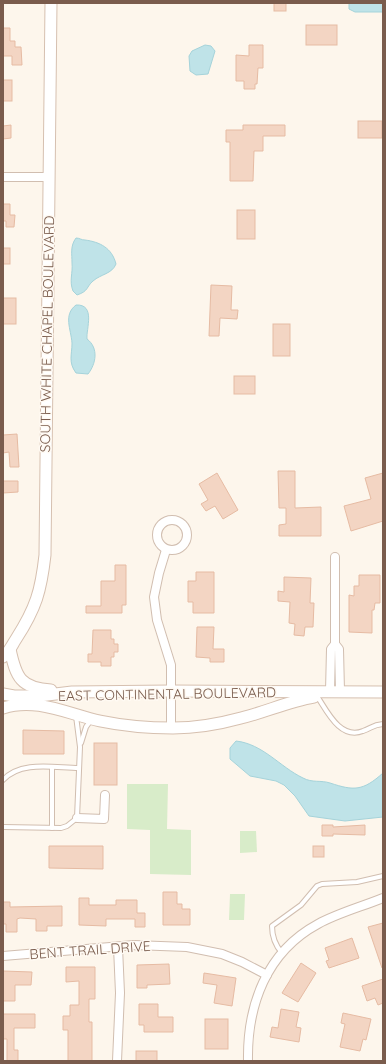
<svg xmlns="http://www.w3.org/2000/svg" width="386" height="1064" viewBox="0 0 386 1064" font-family="Quicksand,sans-serif">
  <style>
    .green { fill: #d8ecc9 }
    .water { fill: #bfe3e8; stroke: #a5d3da }
    .building { fill: #f3d5c3; stroke: #e6bba3 }
    .lines { fill: none; stroke-linecap: round; stroke-linejoin: round }
    .lane-casing { stroke: #d1beb0; stroke-width: 6 }
    .street-casing { stroke: #d1beb0; stroke-width: 10 }
    .secondary-casing { stroke: #d6c0b0; stroke-width: 13 }
    .lane { stroke: #fff; stroke-width: 4 }
    .street { stroke: #fff; stroke-width: 8 }
    .secondary { stroke: #fff; stroke-width: 11 }
    .labels { text-anchor: middle; stroke-width: 3; stroke-linejoin: round; paint-order: stroke }
    .street-label { font-size: 14px; fill: #7a5c4d; stroke: #fffaf3 }
  </style>
  <rect width="100%" height="100%" fill="#fdf6ec"/>
  <g class="green">
    <polygon points="127,784 168,784 167,829 191,830 191,875 150,874 150,830 127,829"/>
    <polygon points="240,831 256,831 257,852 240,853"/>
    <polygon points="230,894 245,894 244,920 229,920"/>
  </g>
  <g class="water">
    <polygon points="349,3 383,3 383,12 355,12 349,9"/>
    <polygon points="205,45 211,46 215,51 208,74 196,75 190,71 189,56 192,51"/>
    <path d="M76 238C80 238 81 240 85 240 100 242 112 248 116 264 112 274 101 274 93 281 86 287 89 291 77 295L73 291C69 281 73 273 72 263 72 254 70 246 76 238Z"/>
    <path d="M76 305C96 304 86 329 87 339 99 348 96 364 88 374L76 373C68 362 72 355 72 343 71 329 63 315 76 305Z"/>
    <path d="M236 741C263 744 280 767 303 778 312 783 321 780 330 783 354 791 363 791 383 773V817L345 821 309 816 295 796 284 785 276 781 250 776 230 759V748Z"/>
  </g>
  <g class="building">
    <rect x="274" y="3" width="12" height="8"/>
    <rect x="306" y="25" width="31" height="20"/>
    <polygon points="3,28 10,28 10,41 15,41 15,47 21,47 22,65 12,65 12,56 3,56"/>
    <polygon points="249,45 263,45 263,68 258,68 257,84 255,84 255,89 244,89 244,81 236,81 236,55 249,56"/>
    <rect x="3" y="80" width="9" height="21"/>
    <rect x="358" y="121" width="24" height="17"/>
    <polygon points="11,125 11,138 3,139 3,126"/>
    <polygon points="243,125 285,125 285,136 263,136 263,151 254,151 253,181 230,181 230,142 226,142 226,130 243,130"/>
    <polygon points="3,204 10,204 10,215 15,215 14,227 6,227 6,221 3,221"/>
    <rect x="237" y="210" width="18" height="29"/>
    <rect x="3" y="248" width="7" height="16"/>
    <polygon points="211,285 232,286 231,310 238,310 237,319 220,318 219,336 209,336"/>
    <rect x="3" y="298" width="13" height="26"/>
    <rect x="273" y="324" width="17" height="32"/>
    <rect x="234" y="376" width="21" height="18"/>
    <polygon points="17,434 19,467 10,467 9,452 3,453 3,435"/>
    <polygon points="278,471 295,471 295,508 321,507 321,536 279,536 279,525 286,524 286,508 279,508"/>
    <polygon points="217,473 238,510 223,519 215,506 206,511 201,504 208,500 199,484"/>
    <polygon points="383,473 383,521 351,531 344,506 371,499 365,478"/>
    <polygon points="3,481 18,481 18,492 3,493"/>
    <polygon points="115,565 126,565 126,605 122,605 122,613 86,613 86,606 101,606 101,581 115,581"/>
    <polygon points="196,572 214,572 214,613 193,613 193,602 188,602 188,581 196,581"/>
    <polygon points="359,575 380,575 380,603 375,603 374,610 372,610 372,633 349,632 349,595 354,596 354,586 359,586"/>
    <polygon points="284,577 311,578 310,603 314,603 313,627 305,627 304,636 294,635 295,624 289,623 290,602 278,601 278,591 284,592"/>
    <polygon points="197,627 214,627 213,649 224,649 224,662 210,662 210,658 196,657"/>
    <polygon points="93,630 111,630 111,639 114,639 114,644 118,644 118,652 114,652 114,657 111,657 111,666 101,666 101,662 88,662 88,654 92,654"/>
    <polygon points="23,730 64,731 64,754 23,754"/>
    <rect x="94" y="743" width="23" height="42"/>
    <polygon points="322,825 333,825 333,827 365,825 365,835 333,834 333,836 322,836"/>
    <polygon points="49,846 103,846 103,869 49,868"/>
    <rect x="313" y="846" width="11" height="11"/>
    <polygon points="163,892 177,892 177,904 182,904 182,909 190,909 190,925 163,925"/>
    <polygon points="79,898 89,898 89,905 116,905 116,900 137,900 137,913 145,913 145,927 135,927 135,919 106,919 106,926 79,925"/>
    <polygon points="3,902 10,902 10,907 62,906 62,926 47,926 47,931 36,931 36,919 20,918 17,919 17,932 6,932 6,924 3,924"/>
    <polygon points="383,923 383,968 382,968 368,927"/>
    <polygon points="352,938 359,958 329,968 326,961 329,960 325,948"/>
    <polygon points="301,963 316,973 298,1002 282,993"/>
    <polygon points="169,964 170,984 147,985 147,988 137,988 137,965"/>
    <polygon points="66,967 95,967 95,999 89,999 89,1022 92,1022 92,1061 68,1061 68,1030 63,1030 63,1016 70,1016 70,1005 79,1005 79,981 66,982"/>
    <polygon points="3,971 32,972 31,985 15,985 15,1001 3,1001"/>
    <polygon points="204,973 236,978 232,1006 214,1003 217,985 203,983"/>
    <polygon points="383,979 383,1003 378,1005 375,998 367,1001 362,986"/>
    <polygon points="139,1004 158,1004 158,1017 173,1017 173,1032 144,1032 144,1025 139,1025"/>
    <polygon points="281,1009 299,1012 296,1027 301,1028 299,1042 270,1037 272,1027 278,1028"/>
    <polygon points="343,1013 371,1019 366,1040 363,1039 360,1051 340,1047 345,1024 341,1023"/>
    <polygon points="3,1014 35,1014 35,1028 14,1028 14,1050 18,1050 18,1061 7,1061 7,1039 3,1039"/>
    <rect x="205" y="1019" width="23" height="30"/>
    <rect x="136" y="1051" width="21" height="10"/>
  </g>
  <g class="lines">
    <defs>
      <g id="lane">
        <path d="M317 696C327 711 340 740 363 731 372 728 372 725 383 724"/>
        <polyline points="81,743 86,727 91,720"/>
        <path d="M3 780C21 760 55 768 79 768"/>
        <polyline points="3,827 61,828 67,826 77,818 80,747 76,716"/>
        <polyline points="52,828 52,767"/>
        <path d="M282 953C275 945 272 937 272 926L301 905 317 886 322 884 357 882 383 876"/>
      </g>
      <g id="street">
        <polyline points="3,177 49,177"/>
        <circle cx="172" cy="535" r="15"/>
        <polyline points="166,550 159,573 154,597 157,620 171,665 171,728"/>
        <polyline points="335,557 335,644 339,649 340,691"/>
        <polyline points="330,691 331,649 335,644"/>
        <polyline points="77,818 104,819 105,795"/>
        <polyline points="3,956 134,945 187,947 222,954 242,962 267,975"/>
        <polyline points="117,1061 120,993 118,947"/>
        <path d="M248 1061C247 1006 266 952 318 924 338 913 361 907 383 898"/>
      </g>
      <g id="secondary">
        <path d="M10 649C16 678 21 688 51 690"/>
        <path d="M3 657C9 653 12 645 16 639 36 608 41 591 45 555L51 3"/>
        <polyline points="3,694 14,696 39,696 72,692 171,691 383,692"/>
        <path d="M3 708C36 697 68 714 100 721 124 726 148 728 173 728 195 728 219 724 241 718 266 712 289 701 314 697"/>
      </g>
    </defs>
    <use href="#lane" class="lane-casing"/>
    <use href="#street" class="street-casing"/>
    <use href="#secondary" class="secondary-casing"/>
    <use href="#lane" class="lane"/>
    <use href="#street" class="street"/>
    <use href="#secondary" class="secondary"/>
  </g>
  <g class="labels">
    <g class="street-label">
      <text transform="translate(47 334) rotate(-89)" y="5">SOUTH WHITE CHAPEL BOULEVARD</text>
      <text transform="translate(167 694) rotate(-1)" y="5">EAST CONTINENTAL BOULEVARD</text>
      <text transform="translate(90 950) rotate(-4)" y="5">BENT TRAIL DRIVE</text>
    </g>
  </g>
  <rect width="386" height="1064" fill="none" stroke="#7a5c4d" stroke-width="8"/>
</svg>
